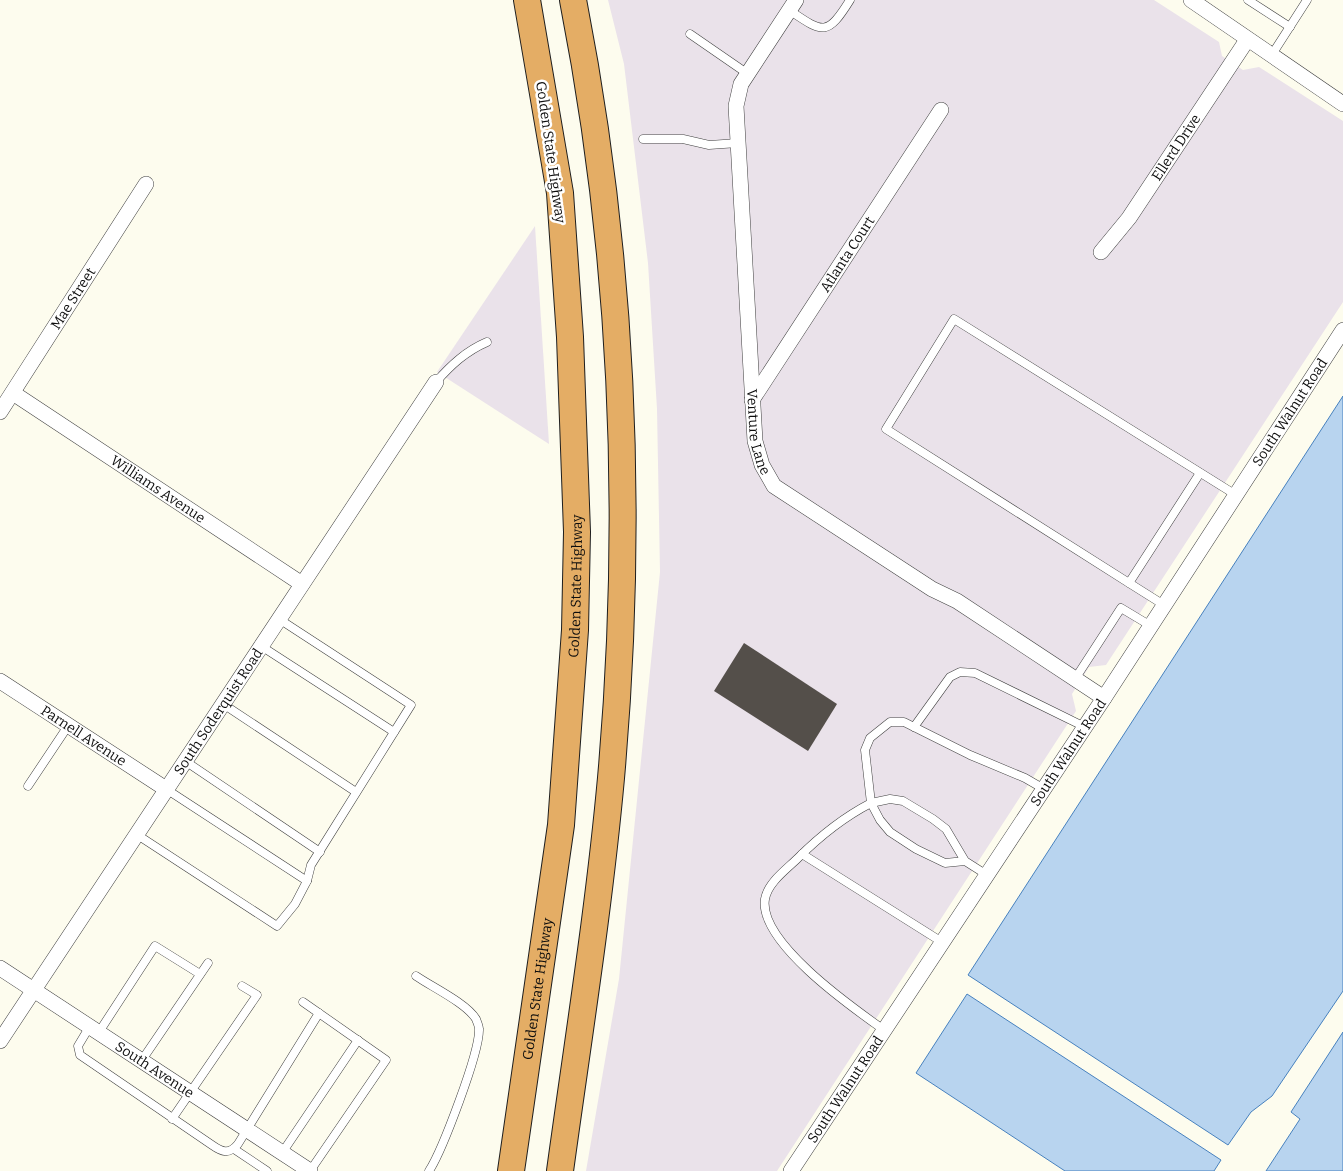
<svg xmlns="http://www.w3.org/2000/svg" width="1343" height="1171" viewBox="0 0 1343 1171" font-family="Bitter,serif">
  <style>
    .industrial { fill: #eae2ea }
    .water { fill: #b8d4ef; stroke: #4781be }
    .building { fill: #544f4a }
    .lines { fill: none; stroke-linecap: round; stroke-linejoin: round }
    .lane-casing { stroke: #404040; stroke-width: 9 }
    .street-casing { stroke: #404040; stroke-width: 16 }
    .highway-casing { stroke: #1e1e1e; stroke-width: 28 }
    .lane { stroke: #fff; stroke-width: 8 }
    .street { stroke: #fff; stroke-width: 15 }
    .highway { stroke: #e4ad65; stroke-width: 26 }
    .labels { text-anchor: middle; stroke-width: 5; stroke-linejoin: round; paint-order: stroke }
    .street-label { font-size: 14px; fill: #0d0d0d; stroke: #fff }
  </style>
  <rect width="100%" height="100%" fill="#fdfcee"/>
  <g class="industrial">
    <polygon points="608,0 1154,0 1219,42 1222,56 1243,70 1259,67 1343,121 1343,302 1106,665 1089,667 1072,694 1076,711 777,1171 586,1171 619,979 660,572 657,409 648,263 624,64"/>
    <polygon points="535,226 549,444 437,372"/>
  </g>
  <g class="water">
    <polygon points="1343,396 1343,991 1272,1096 1251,1112 1228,1145 968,975"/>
    <polygon points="967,994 1221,1160 1214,1171 1065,1171 916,1073"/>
    <polygon points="1343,1032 1343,1171 1266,1171 1300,1119 1291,1112"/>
  </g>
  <polygon class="building" points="744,643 837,704 808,751 714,691"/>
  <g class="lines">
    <defs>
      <g id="lane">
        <polyline points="1248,0 1290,27"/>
        <path d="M789 10C823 33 827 37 850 0"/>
        <polyline points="690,34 748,74"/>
        <polyline points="1271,56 1307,0"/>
        <polyline points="643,139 683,139 709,145 738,143"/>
        <path d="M436 382C451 365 466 351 487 342"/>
        <polyline points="1129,583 886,429 954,319 1236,495"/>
        <polyline points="1164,605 1129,583 1200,473"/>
        <polyline points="279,619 411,705 311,865 307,881"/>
        <polyline points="261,646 394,732"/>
        <polyline points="1075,679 1121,608 1151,626"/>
        <polyline points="223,704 356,792"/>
        <polyline points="914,727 950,677 960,672 975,673 1085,727"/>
        <polyline points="185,761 320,852"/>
        <polyline points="28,786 68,726"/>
        <polyline points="136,834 277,926 295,904 307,881 166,789"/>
        <polyline points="802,854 942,942"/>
        <polyline points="965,861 945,863 916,849 890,832 880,820 871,803 890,799 903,801 933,819 946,829 965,861 987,875"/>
        <path d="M416 976C432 987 466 1003 476 1019 477 1022 479 1026 479 1029 480 1052 442 1151 429 1171"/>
        <polyline points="303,1002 386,1060 310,1171"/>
        <path d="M90 1026 78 1046 80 1055 212 1145C222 1152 229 1155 238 1144L319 1013"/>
        <path d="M884 1030C853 1008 758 942 765 899 768 882 787 869 798 858 820 836 844 817 871 803L865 750 870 738 890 722H904L970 755 1025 778 1044 789"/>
        <polyline points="99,1032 155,946 200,974"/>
        <polyline points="142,1060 208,963"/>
        <polyline points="172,1119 257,995 242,986"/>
        <polyline points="234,1149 267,1171"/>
        <polyline points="282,1153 358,1040"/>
      </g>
      <g id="street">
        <path id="s1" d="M796 0 741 84 736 106 755 441 762 465 774 486 932 589 957 601 1104 698"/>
        <polyline points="1191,0 1343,104"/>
        <path id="s2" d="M1101 252 1129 218 1247 40"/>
        <path id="s3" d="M13 393 302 584"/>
        <path id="s4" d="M752 400 941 110"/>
        <path id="s5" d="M0 412 146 184"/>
        <path id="s6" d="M0 681 166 789"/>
        <path id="s7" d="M0 968 310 1171"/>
        <path id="s8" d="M0 1041 436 382"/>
        <path id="s9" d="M791 1171 1104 698 1343 330"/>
      </g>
      <g id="highway">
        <path id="s10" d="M511 1171 561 825 575 630 577 532 570 337 560 193 527 0"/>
        <path d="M560 1171C578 1040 599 909 611 778 634 519 623 255 573 0"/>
      </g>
    </defs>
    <use href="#lane" class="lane-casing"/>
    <use href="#street" class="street-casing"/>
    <use href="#highway" class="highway-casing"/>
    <use href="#lane" class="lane"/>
    <use href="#street" class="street"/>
    <use href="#highway" class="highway"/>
  </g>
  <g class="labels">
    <g class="street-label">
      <text dy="5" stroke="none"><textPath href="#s2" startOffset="129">Ellerd Drive</textPath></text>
      <text transform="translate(551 152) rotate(82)" y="5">Golden State Highway</text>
      <text dy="5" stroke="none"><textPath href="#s4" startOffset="174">Atlanta Court</textPath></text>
      <text dy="5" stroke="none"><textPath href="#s5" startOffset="135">Mae Street</textPath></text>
      <text dy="5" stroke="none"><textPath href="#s9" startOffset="908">South Walnut Road</textPath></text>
      <text dy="5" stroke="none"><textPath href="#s1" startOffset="450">Venture Lane</textPath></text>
      <text dy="5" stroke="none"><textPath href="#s3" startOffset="174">Williams Avenue</textPath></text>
      <text dy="5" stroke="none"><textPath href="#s10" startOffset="589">Golden State Highway</textPath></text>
      <text dy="5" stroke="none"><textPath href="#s8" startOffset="395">South Soderquist Road</textPath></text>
      <text dy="5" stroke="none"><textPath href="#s6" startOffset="100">Parnell Avenue</textPath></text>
      <text dy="5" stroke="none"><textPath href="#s9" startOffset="502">South Walnut Road</textPath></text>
      <text dy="5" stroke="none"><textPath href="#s10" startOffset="184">Golden State Highway</textPath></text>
      <text dy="5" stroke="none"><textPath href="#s7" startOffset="185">South Avenue</textPath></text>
      <text dy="5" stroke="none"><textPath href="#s9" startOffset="98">South Walnut Road</textPath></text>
    </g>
  </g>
</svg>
